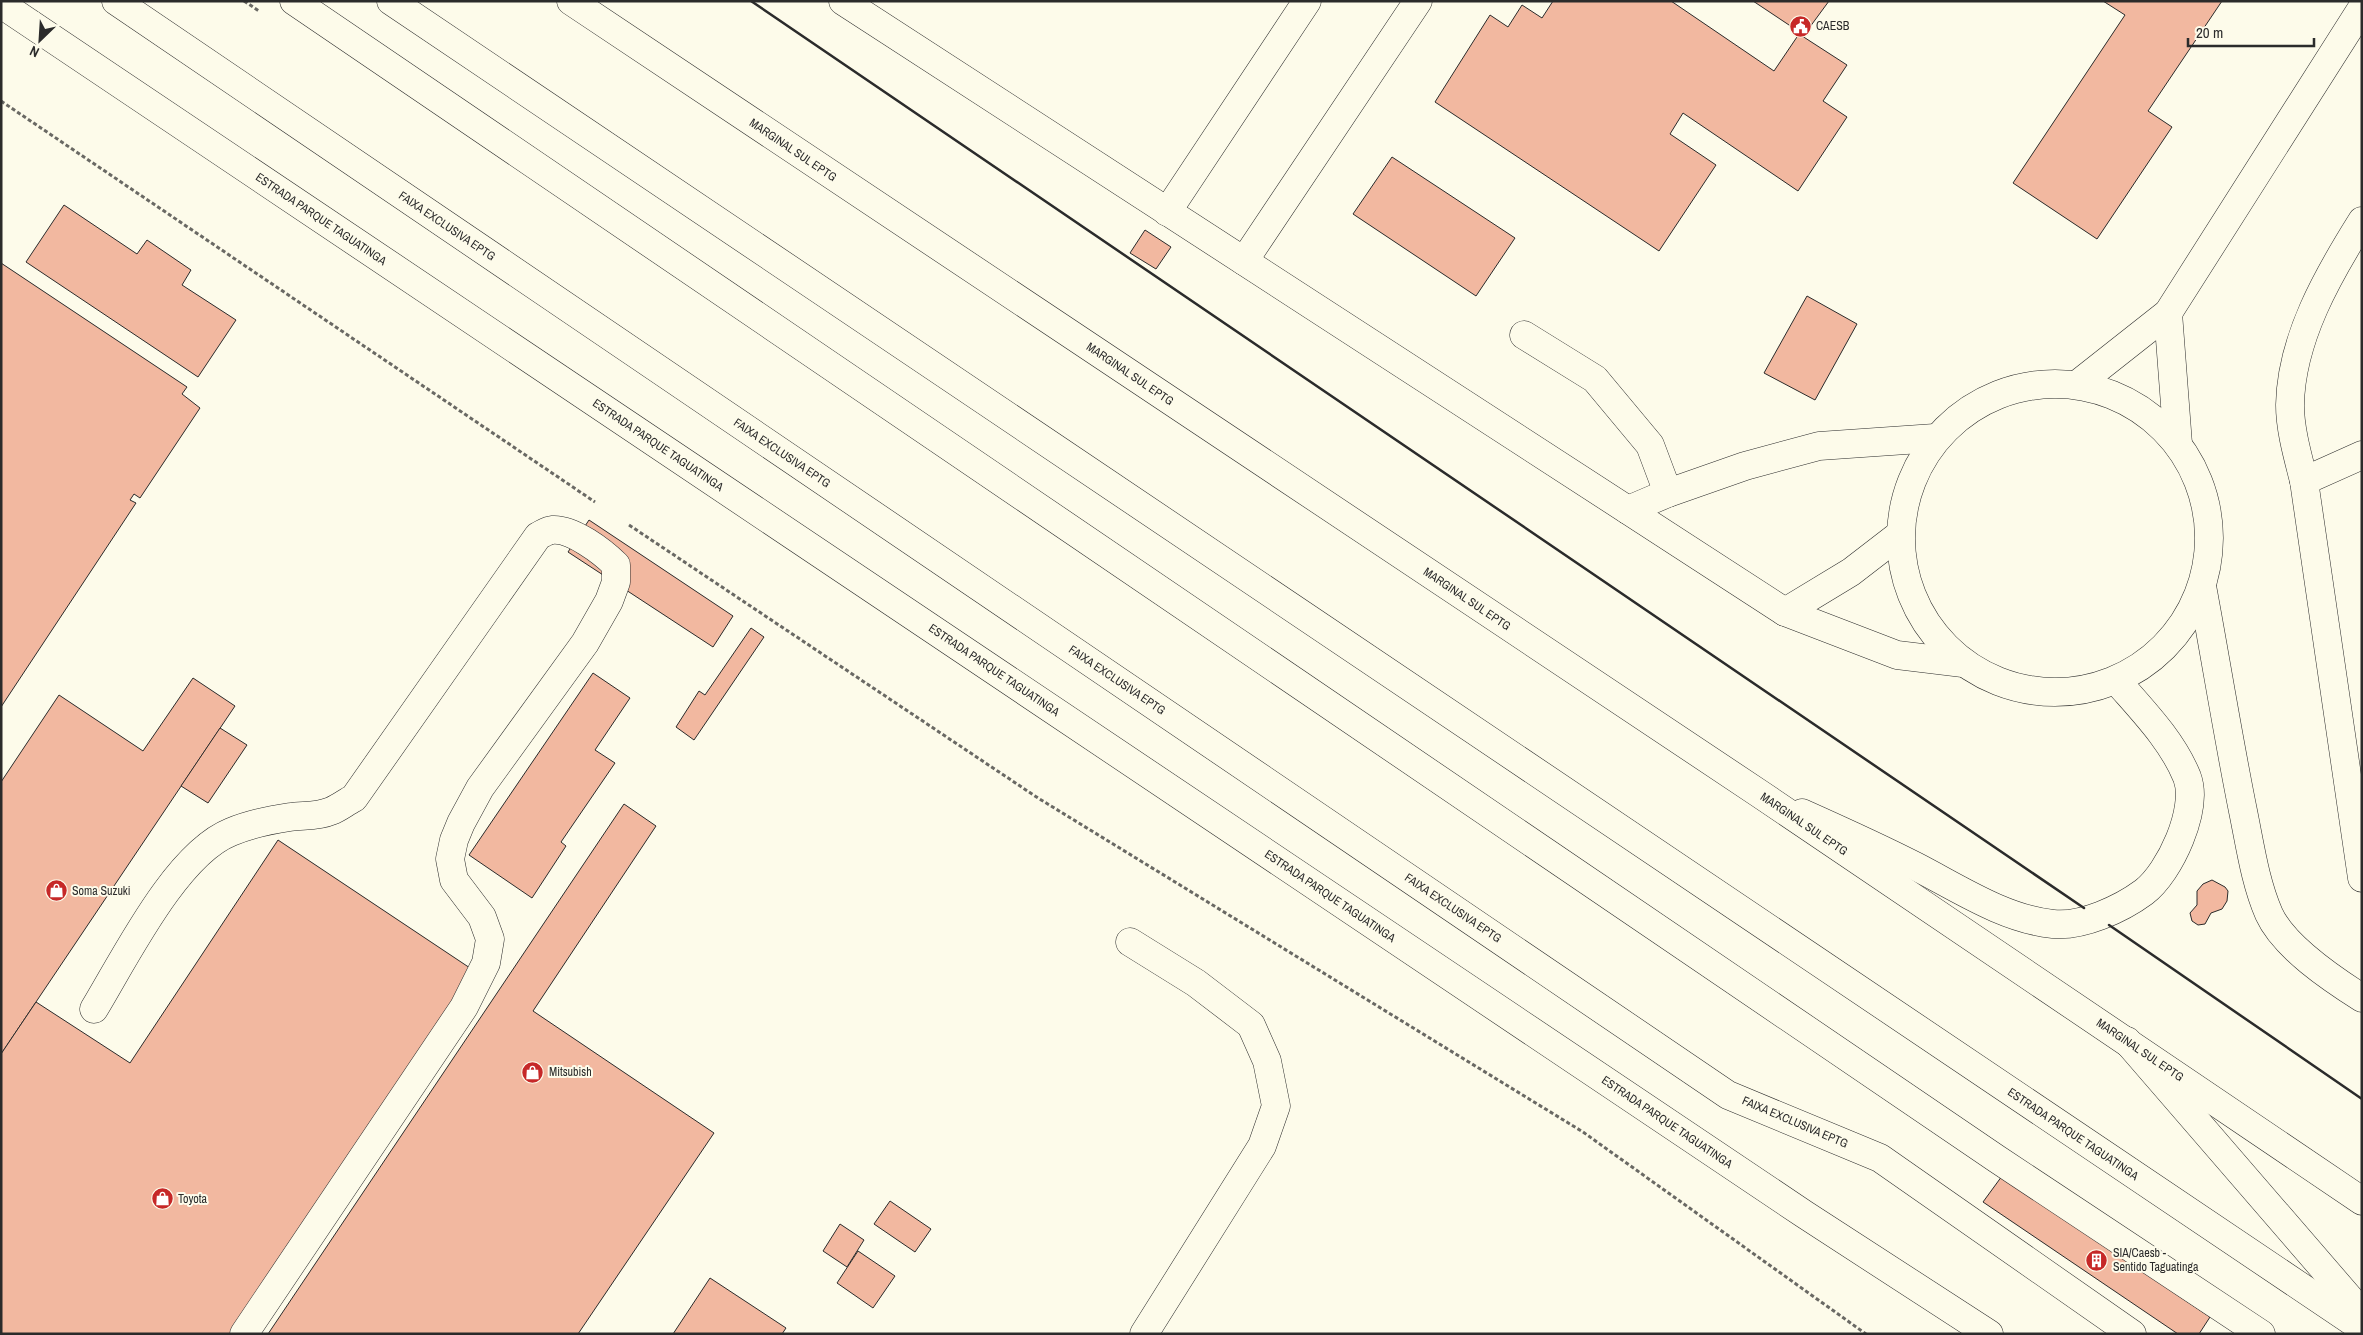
<svg xmlns="http://www.w3.org/2000/svg" width="2363" height="1335" viewBox="0 0 2363 1335" font-family="'Archivo Narrow',sans-serif">
  <style>
    .building { fill: #f2b8a0; stroke: #2b2b2b }
    .lines { fill: none; stroke-linecap: round; stroke-linejoin: round }
    .minor-casing { stroke: #2b2b2b; stroke-width: 29 }
    .major-casing { stroke: #2b2b2b; stroke-width: 29 }
    .highway-casing { stroke: #2b2b2b; stroke-width: 29 }
    .path { stroke: #6a6964; stroke-width: 3; stroke-dasharray: 4 2.5; stroke-linecap: butt }
    .minor { stroke: #fdfbea; stroke-width: 28 }
    .major { stroke: #fdfbea; stroke-width: 28 }
    .highway { stroke: #fdfbea; stroke-width: 28 }
    .wall { stroke: #2b2b2b; stroke-width: 2.5 }
    .labels { text-anchor: middle; stroke-width: 4; stroke-linejoin: round; paint-order: stroke }
    .poi-label { font-size: 12px; fill: #2b2b2b; stroke: #fdfbea; text-anchor: start }
    .street-label { font-size: 12px; fill: #2b2b2b; stroke: #fdfbea }
  </style>
  <rect width="100%" height="100%" fill="#fdfbea"/>
  <g class="building">
    <polygon points="1553,1 1671,1 1774,71 1799,34 1847,65 1823,101 1847,117 1798,191 1683,113 1670,134 1716,165 1659,251 1435,102 1490,15 1508,27 1522,5 1542,18"/>
    <polygon points="1753,1 1829,1 1804,35"/>
    <polygon points="2103,1 2222,1 2148,111 2172,127 2097,239 2013,183 2125,15"/>
    <polygon points="1392,157 1515,238 1476,296 1353,214"/>
    <polygon points="64,205 137,254 147,240 191,270 182,285 236,320 198,377 26,262"/>
    <polygon points="1145,230 1171,247 1156,269 1130,253"/>
    <polygon points="1,263 187,387 182,394 200,408 140,498 134,494 130,500 136,503 1,707"/>
    <polygon points="1807,296 1857,324 1815,400 1764,373"/>
    <polygon points="589,520 733,616 713,647 568,552"/>
    <polygon points="751,628 764,637 694,740 676,727 699,691 705,695"/>
    <polygon points="593,673 630,698 595,750 615,763 561,842 566,846 532,898 469,855"/>
    <polygon points="193,678 235,706 1,1054 1,782 59,695 143,751"/>
    <polygon points="220,728 247,745 208,803 181,786"/>
    <polygon points="624,804 656,826 533,1011 714,1133 578,1334 268,1334"/>
    <polygon points="278,840 476,972 231,1334 1,1334 1,1054 36,1002 130,1063"/>
    <polygon points="2212,880 2225,887 2228,891 2227,901 2222,909 2211,913 2205,924 2198,925 2192,921 2190,913 2197,905 2197,891 2203,884"/>
    <polygon points="2002,1176 2210,1317 2199,1334 2178,1334 1983,1202"/>
    <polygon points="890,1201 931,1229 915,1252 874,1224"/>
    <polygon points="840,1224 864,1240 847,1267 823,1251"/>
    <polygon points="858,1251 895,1276 873,1308 837,1283"/>
    <polygon points="710,1278 786,1328 782,1334 673,1334"/>
  </g>
  <g class="lines">
    <defs>
      <g id="minor">
        <polyline points="116,1 1728,1095 1880,1158 2132,1334"/>
        <polyline points="294,1 1997,1159 2261,1334"/>
        <polyline points="843,1 1785,612 1897,655 1963,663"/>
        <polyline points="1167,212 1307,1"/>
        <path d="M2362 221C2328 275 2291 339 2290 405 2290 430 2298 457 2304 481L2362 878"/>
        <polyline points="1244,261 1418,1"/>
        <polyline points="2168,313 2178,444"/>
        <polyline points="1524,335 1595,379 1650,445 1668,493"/>
        <polyline points="2078,384 2168,313 2362,8"/>
        <circle cx="2055" cy="538" r="154"/>
        <polyline points="2304,481 2362,455"/>
        <polyline points="1628,510 1668,493 1745,466 1819,446 1935,438"/>
        <path d="M2202 586C2216 661 2228 737 2243 811 2250 845 2255 882 2269 914 2284 947 2332 979 2362 998"/>
        <polyline points="1785,612 1851,572 1899,535"/>
        <path d="M1802 813C1840 830 1878 847 1915 866 1958 888 2004 919 2053 924 2082 927 2121 909 2144 892 2170 872 2199 809 2187 777 2172 740 2142 710 2116 680"/>
        <polyline points="1130,942 1196,983 1251,1025 1267,1061 1276,1106 1262,1146 1144,1334"/>
        <path d="M94 1009C125 958 176 854 231 832 250 824 270 820 290 817 304 815 317 817 331 811 339 808 346 802 354 798L538 536C542 534 548 530 552 530 572 528 603 552 616 565V582L609 601 585 643 480 788 461 823 454 840 450 859 454 880 482 917 490 939 486 963 464 1007 244 1334"/>
      </g>
      <polyline id="major" points="571,1 1760,794 2362,1201"/>
      <g id="highway">
        <polyline points="391,1 2362,1328"/>
        <polyline points="1,4 1804,1214 1989,1334"/>
        <polyline points="2127,1041 2362,1313"/>
      </g>
    </defs>
    <use href="#minor" class="minor-casing"/>
    <use href="#major" class="major-casing"/>
    <use href="#highway" class="highway-casing"/>
    <g class="path">
      <polyline points="244,1 259,11"/>
      <polyline points="1,101 595,502"/>
      <polyline points="629,525 1038,798 1583,1132 1866,1334"/>
    </g>
    <use href="#minor" class="minor"/>
    <use href="#major" class="major"/>
    <use href="#highway" class="highway"/>
    <g class="wall">
      <polyline points="751,1 2084,908"/>
      <polyline points="2109,925 2362,1099"/>
    </g>
  </g>
  <defs>
    <symbol id="civic-disc" viewBox="-11 -11 22 22"><circle r="9.5" fill="#c62828" stroke="#fdfbea"/><path d="M-.6-6.5H3V-4.5H.6V-3L4-1V1h2V6H-6V1h2V-1L-.6-3ZM-1.2 2.5V6h2.4V2.5Z" fill="#fff"/></symbol>
    <symbol id="shop-disc" viewBox="-11 -11 22 22"><circle r="9.5" fill="#c62828" stroke="#fdfbea"/><path d="M-5-2.5h2.3a2.7 3.5 0 0 1 5.4 0H5L5.5 6h-11ZM-1.5-2.5h3a1.5 2.3 0 0 0-3 0Z" fill="#fff"/></symbol>
    <symbol id="building-disc" viewBox="-11 -11 22 22"><circle r="9.5" fill="#c62828" stroke="#fdfbea"/><path d="M-4-6H4V6H1V3H-1V6H-4ZM-2.5-4.3h1.7v1.8h-1.7ZM.8-4.3h1.7v1.8H.8ZM-2.5-1h1.7V.8h-1.7ZM.8-1h1.7V.8H.8Z" fill="#fff"/></symbol>
  </defs>
  <g fill-rule="evenodd">
    <use href="#civic-disc" x="1788" y="14" width="25" height="25"/>
    <use href="#shop-disc" x="44" y="878" width="25" height="25"/>
    <use href="#shop-disc" x="520" y="1060" width="25" height="25"/>
    <use href="#shop-disc" x="150" y="1186" width="25" height="25"/>
    <use href="#building-disc" x="2084" y="1248" width="25" height="25"/>
  </g>
  <g class="labels">
    <g class="poi-label">
      <text x="1816" y="30">CAESB</text>
      <text x="72" y="895">Soma Suzuki</text>
      <text x="549" y="1076">Mitsubish</text>
      <text x="178" y="1203">Toyota</text>
      <text x="2113" y="1257">SIA/Caesb -<tspan x="2113" dy="14">Sentido Taguatinga</tspan></text>
    </g>
    <g class="street-label">
      <text transform="translate(793 150) rotate(34)" y="4">MARGINAL SUL EPTG</text>
      <text transform="translate(321 219) rotate(34)" y="4">ESTRADA PARQUE TAGUATINGA</text>
      <text transform="translate(447 226) rotate(34)" y="4">FAIXA EXCLUSIVA EPTG</text>
      <text transform="translate(1130 374) rotate(34)" y="4">MARGINAL SUL EPTG</text>
      <text transform="translate(658 445) rotate(34)" y="4">ESTRADA PARQUE TAGUATINGA</text>
      <text transform="translate(782 453) rotate(34)" y="4">FAIXA EXCLUSIVA EPTG</text>
      <text transform="translate(1467 599) rotate(34)" y="4">MARGINAL SUL EPTG</text>
      <text transform="translate(994 670) rotate(34)" y="4">ESTRADA PARQUE TAGUATINGA</text>
      <text transform="translate(1117 680) rotate(34)" y="4">FAIXA EXCLUSIVA EPTG</text>
      <text transform="translate(1804 824) rotate(34)" y="4">MARGINAL SUL EPTG</text>
      <text transform="translate(1330 896) rotate(34)" y="4">ESTRADA PARQUE TAGUATINGA</text>
      <text transform="translate(1453 908) rotate(34)" y="4">FAIXA EXCLUSIVA EPTG</text>
      <text transform="translate(2140 1050) rotate(34)" y="4">MARGINAL SUL EPTG</text>
      <text transform="translate(1667 1122) rotate(34)" y="4">ESTRADA PARQUE TAGUATINGA</text>
      <text transform="translate(1795 1122) rotate(23)" y="4">FAIXA EXCLUSIVA EPTG</text>
      <text transform="translate(2073 1134) rotate(34)" y="4">ESTRADA PARQUE TAGUATINGA</text>
    </g>
  </g>
  <rect width="2363" height="1335" fill="none" stroke="#2b2b2b" stroke-width="5"/>
  <g transform="translate(40 40) rotate(205)" stroke="#fdfbea" stroke-width="4" paint-order="stroke">
  <path d="M0-4L9 19L0 12L-9 19Z" fill="#2b2b2b"/>
  <text y="-8" font-size="14" font-weight="bold" text-anchor="middle" fill="#2b2b2b">N</text>
  </g>
  <path d="M2188 38v8h126v-8" fill="none" stroke="#2b2b2b" stroke-width="2.5"/>
  <text x="2196" y="38" font-size="15" fill="#2b2b2b" stroke="#fdfbea" stroke-width="4" paint-order="stroke">20 m</text>
</svg>
